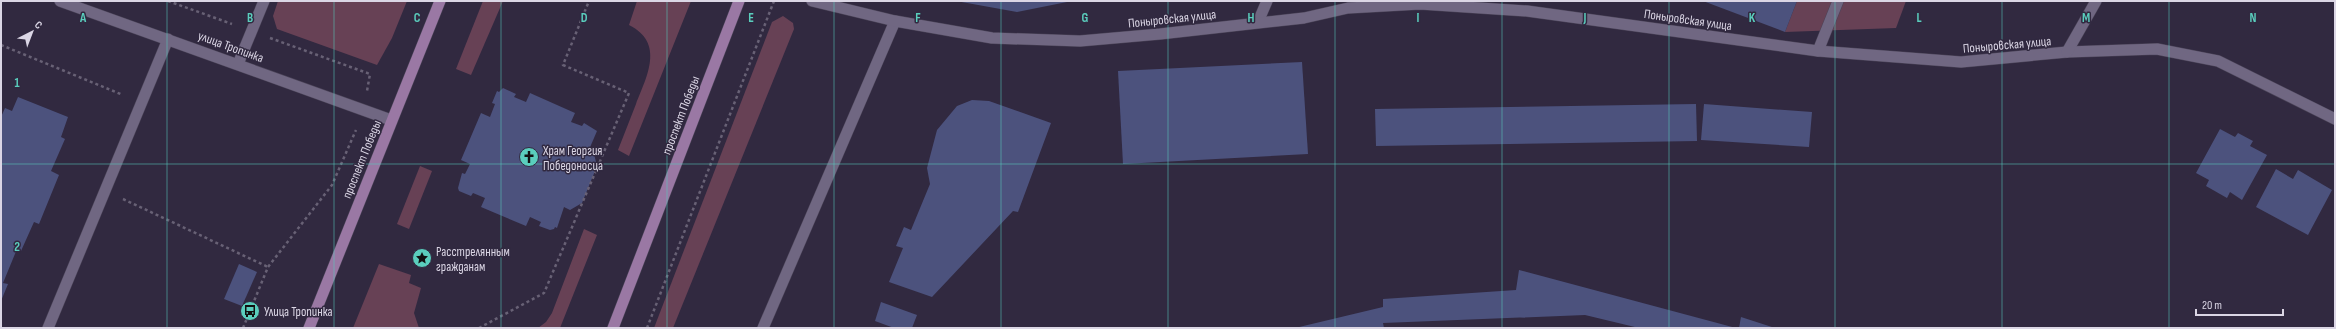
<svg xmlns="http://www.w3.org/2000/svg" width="2336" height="329" viewBox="0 0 2336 329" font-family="'Sofia Sans Condensed',sans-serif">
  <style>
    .green { fill: #674155 }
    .building { fill: #4c527d }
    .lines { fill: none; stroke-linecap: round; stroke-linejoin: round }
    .service-casing { stroke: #4b4458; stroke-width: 12 }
    .minor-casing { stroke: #4b4458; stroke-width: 12 }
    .secondary-casing { stroke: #4b4458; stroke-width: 12 }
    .primary-casing { stroke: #4b4458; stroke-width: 12 }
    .path { stroke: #686175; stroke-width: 2.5; stroke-dasharray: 3 3; stroke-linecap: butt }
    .service { stroke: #706782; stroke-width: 11 }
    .minor { stroke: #706782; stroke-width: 11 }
    .secondary { stroke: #706782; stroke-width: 11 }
    .primary { stroke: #9a78a4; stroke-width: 11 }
    .grid { fill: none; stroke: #5acebd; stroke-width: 1; stroke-opacity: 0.55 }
    .labels { text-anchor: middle; stroke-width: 3; stroke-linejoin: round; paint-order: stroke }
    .street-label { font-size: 13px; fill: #dbd6e5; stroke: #312940 }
    .poi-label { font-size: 13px; fill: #dbd6e5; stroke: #312940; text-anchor: start }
    .grid-label { font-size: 13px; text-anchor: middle; font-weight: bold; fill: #5acebd; stroke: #312940; stroke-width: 3; stroke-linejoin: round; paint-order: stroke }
  </style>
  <rect width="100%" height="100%" fill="#312940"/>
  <g class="green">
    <polygon points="278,1 407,1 392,38 377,65 277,29 273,16"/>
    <polygon points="483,1 503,1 471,75 456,69"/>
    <path d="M637 1H691L629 156 618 150C624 135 630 119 636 104 647 76 665 43 629 25Z"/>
    <polygon points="1797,1 1906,1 1896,28 1785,32"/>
    <polygon points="783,16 793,23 794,29 673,328 654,328 772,22"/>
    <polygon points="420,166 432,171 409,229 397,224"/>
    <polygon points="584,229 597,235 560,328 538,328 546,322 552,313"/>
    <polygon points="379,264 411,275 409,283 421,288 414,313 419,328 353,328"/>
  </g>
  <g class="building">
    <polygon points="956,1 1067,1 1067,2 1017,12"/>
    <polygon points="1703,1 1797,1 1785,32"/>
    <polygon points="1302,62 1308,154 1123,164 1118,71"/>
    <polygon points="503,88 516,94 514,97 526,102 530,93 575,113 571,122 582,126 584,123 597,131 588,152 594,154 597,166 582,203 570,210 564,207 557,228 555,227 554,229 550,230 539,226 541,222 530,217 526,226 481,207 485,198 473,193 471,196 459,191 458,188 462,173 465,174 470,164 461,160 481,113 490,117 495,104 492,103 497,91 499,92"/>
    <polygon points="18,97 68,117 61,137 65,139 51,171 59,175 39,224 34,222 21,251 17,249 3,283 8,284 1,301 1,117 5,108 12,111"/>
    <polygon points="972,100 989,101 1051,123 1018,212 1013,211 932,297 889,282 903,248 896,246 904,227 911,230 930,184 927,168 937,130 957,106"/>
    <polygon points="1696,104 1697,141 1376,146 1375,109"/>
    <polygon points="1704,104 1812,112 1809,147 1701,140"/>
    <polygon points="2220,129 2235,137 2238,133 2253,141 2250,146 2267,155 2242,200 2230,192 2227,198 2206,186 2209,180 2196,173"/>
    <polygon points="2276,169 2293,179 2298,170 2332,190 2308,235 2256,207"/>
    <polygon points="239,264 257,272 242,306 224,299"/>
    <polygon points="1519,270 1736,328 1639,328 1585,315 1383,323 1384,328 1295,328 1383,307 1383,299 1516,290"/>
    <polygon points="881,302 917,315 912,328 894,328 875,321"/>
    <polygon points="1741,317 1775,328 1739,328"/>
  </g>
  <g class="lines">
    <defs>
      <g id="service">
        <polyline points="1258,22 1267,1"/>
        <polyline points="1818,51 1838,1"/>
        <polyline points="48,328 168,39"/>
        <polyline points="763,328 895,21"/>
      </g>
      <g id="minor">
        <polyline points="812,1 895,21 992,38 1080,41 1160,34 1304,18 1348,8 1420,4 1527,11 1818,51 1961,62 2067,52 2157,49 2218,61 2335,119"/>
        <polyline points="2067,52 2096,1"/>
        <polyline points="238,64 264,1"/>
      </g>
      <polyline id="secondary" points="60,1 391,120"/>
      <g id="primary">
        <polyline points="309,328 440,1"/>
        <polyline points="613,328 739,1"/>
      </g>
    </defs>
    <use href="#service" class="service-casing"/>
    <use href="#minor" class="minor-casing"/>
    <use href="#secondary" class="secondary-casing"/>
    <use href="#primary" class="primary-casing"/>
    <g class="path">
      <polyline points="168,1 232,24"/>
      <polyline points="270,38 370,74 367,91"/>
      <polyline points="1,45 123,95"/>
      <polyline points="123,199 268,267"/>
      <polyline points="243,328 268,267 332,185 356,130"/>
      <polyline points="479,328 544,293 629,93 563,65 589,1"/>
      <polyline points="647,328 774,1"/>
    </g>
    <use href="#service" class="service"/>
    <use href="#minor" class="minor"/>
    <use href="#secondary" class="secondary"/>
    <use href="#primary" class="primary"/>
  </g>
  <path class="grid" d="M167 1V328M334 1V328M501 1V328M667 1V328M834 1V328M1001 1V328M1168 1V328M1335 1V328M1502 1V328M1669 1V328M1835 1V328M2002 1V328M2169 1V328M1 164H2335"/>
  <defs>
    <symbol id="church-disc" viewBox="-11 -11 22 22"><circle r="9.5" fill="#5acebd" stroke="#312940"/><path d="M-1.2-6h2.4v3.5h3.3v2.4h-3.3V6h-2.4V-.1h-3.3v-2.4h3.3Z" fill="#111"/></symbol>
    <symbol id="sight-disc" viewBox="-11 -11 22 22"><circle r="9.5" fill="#5acebd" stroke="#312940"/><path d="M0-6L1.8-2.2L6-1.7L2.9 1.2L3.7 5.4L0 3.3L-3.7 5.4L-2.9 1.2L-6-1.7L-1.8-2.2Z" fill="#111"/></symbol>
    <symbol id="bus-disc" viewBox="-11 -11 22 22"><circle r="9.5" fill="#5acebd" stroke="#312940"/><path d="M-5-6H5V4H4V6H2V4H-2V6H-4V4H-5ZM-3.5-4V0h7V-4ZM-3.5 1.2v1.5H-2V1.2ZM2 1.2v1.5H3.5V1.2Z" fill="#111"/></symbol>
  </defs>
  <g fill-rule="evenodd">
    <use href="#church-disc" x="518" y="146" width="22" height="22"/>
    <use href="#sight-disc" x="411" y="247" width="22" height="22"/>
    <use href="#bus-disc" x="239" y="300" width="22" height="22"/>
  </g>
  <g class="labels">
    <g class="street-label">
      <text transform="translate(1172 18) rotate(-6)" y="5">Поныровская улица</text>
      <text transform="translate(1688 19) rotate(8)" y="5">Поныровская улица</text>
      <text transform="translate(2007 44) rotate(-5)" y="5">Поныровская улица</text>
      <text transform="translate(231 46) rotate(20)" y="5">улица Тропинка</text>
      <text transform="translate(680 115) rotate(-69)" y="5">проспект Победы</text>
      <text transform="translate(361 159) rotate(-68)" y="5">проспект Победы</text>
    </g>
    <g class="poi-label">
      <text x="543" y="155">Храм Георгия<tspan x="543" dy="15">Победоносца</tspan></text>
      <text x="436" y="256">Расстрелянным<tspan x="436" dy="15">гражданам</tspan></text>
      <text x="264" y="316">Улица Тропинка</text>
    </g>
  </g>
  <g class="grid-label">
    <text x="83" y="22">A</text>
    <text x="250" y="22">B</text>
    <text x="417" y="22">C</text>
    <text x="584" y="22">D</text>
    <text x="751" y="22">E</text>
    <text x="918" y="22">F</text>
    <text x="1085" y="22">G</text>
    <text x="1251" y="22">H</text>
    <text x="1418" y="22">I</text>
    <text x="1585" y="22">J</text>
    <text x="1752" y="22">K</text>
    <text x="1919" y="22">L</text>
    <text x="2086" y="22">M</text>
    <text x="2253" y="22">N</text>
    <text x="17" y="87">1</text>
    <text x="17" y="251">2</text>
  </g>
  <rect width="2336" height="329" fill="none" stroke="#dbd6e5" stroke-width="4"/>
  <g transform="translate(32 32) rotate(42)" stroke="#312940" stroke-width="3" paint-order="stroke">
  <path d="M0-3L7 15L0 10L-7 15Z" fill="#dbd6e5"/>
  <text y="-6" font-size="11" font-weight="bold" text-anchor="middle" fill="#dbd6e5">С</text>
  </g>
  <path d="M2196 309v6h87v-6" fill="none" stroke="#dbd6e5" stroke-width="2"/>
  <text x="2202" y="309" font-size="12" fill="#dbd6e5" stroke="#312940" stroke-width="3" paint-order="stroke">20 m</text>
</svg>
